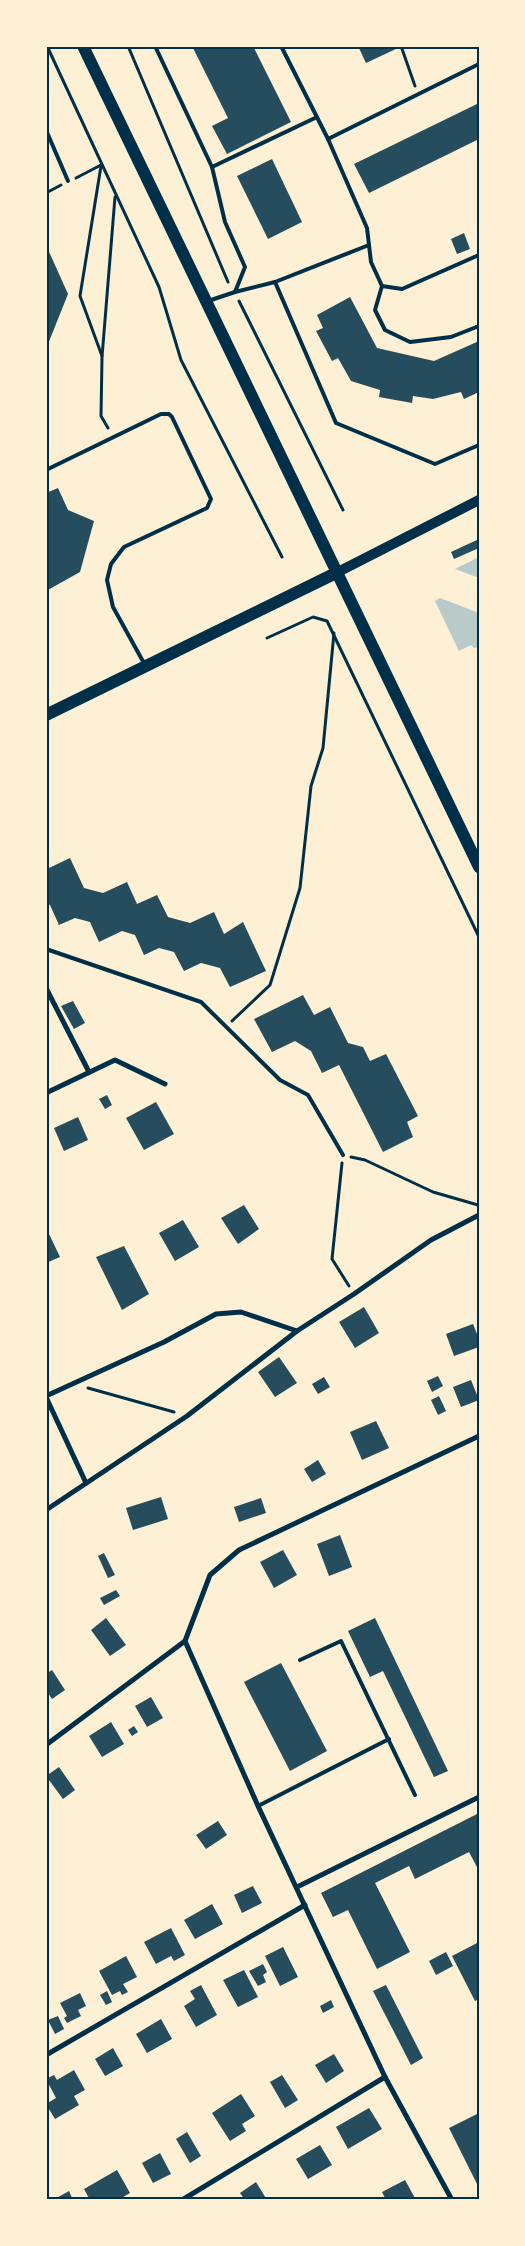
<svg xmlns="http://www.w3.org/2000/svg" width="525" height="2246" viewBox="0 0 525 2246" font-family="'Sofia Sans Condensed',sans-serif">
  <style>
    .green { fill: #b9caca }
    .building { fill: #264d5e }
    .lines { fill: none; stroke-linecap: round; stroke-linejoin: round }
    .path { stroke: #003049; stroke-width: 3 }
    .service { stroke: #003049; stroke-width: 4 }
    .minor { stroke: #003049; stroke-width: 5 }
    .secondary { stroke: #003049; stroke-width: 10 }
    .primary { stroke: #003049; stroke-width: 12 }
    .neatline { fill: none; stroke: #003049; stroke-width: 2 }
  </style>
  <rect width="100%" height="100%" fill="#fdf0d5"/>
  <g class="green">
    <polygon points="479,557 479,578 455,569"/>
    <polygon points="440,598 479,613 478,647 474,648 471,645 459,651 435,601"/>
  </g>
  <g class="building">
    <polygon points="192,46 253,46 291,122 227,154 212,126 228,118"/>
    <polygon points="358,46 397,46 398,48 366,63"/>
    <polygon points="479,103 479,139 369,193 354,164"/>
    <polygon points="272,159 302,222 268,239 237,176"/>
    <polygon points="464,233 470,249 457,254 451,239"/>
    <polygon points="46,245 68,294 46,349"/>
    <polygon points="350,297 377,348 434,361 479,341 479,392 464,399 461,392 433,399 413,396 412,403 379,397 380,390 351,381 338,358 332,361 316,331 323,328 317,315"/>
    <polygon points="58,488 68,510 94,521 80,572 46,591 46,493"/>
    <polygon points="479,539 479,548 454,559 451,552"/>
    <polygon points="70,858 84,888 103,893 127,882 137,904 157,895 168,917 190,923 214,912 224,934 243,922 266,971 230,987 220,968 201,963 184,971 174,952 159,948 144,955 135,935 122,931 99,942 90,922 75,918 59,925 50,905 46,904 46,863 49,868"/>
    <polygon points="303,995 314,1015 330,1007 348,1043 363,1047 370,1061 386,1054 418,1116 407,1122 413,1137 383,1152 339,1065 322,1073 311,1051 295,1041 272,1052 254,1019"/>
    <polygon points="73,1001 85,1023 74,1029 61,1006"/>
    <polygon points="107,1095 112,1105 105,1109 99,1099"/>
    <polygon points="156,1102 174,1134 144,1150 126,1118"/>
    <polygon points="78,1117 88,1140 64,1151 54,1128"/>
    <polygon points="244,1205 259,1229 238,1244 221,1218"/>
    <polygon points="183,1220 199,1247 175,1261 159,1233"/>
    <polygon points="49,1234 60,1257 46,1263 46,1235"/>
    <polygon points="124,1246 149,1294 122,1310 96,1257"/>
    <polygon points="364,1307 379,1333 355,1348 339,1322"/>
    <polygon points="473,1324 479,1339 479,1347 454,1356 446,1334"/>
    <polygon points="279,1357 297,1383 275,1397 258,1372"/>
    <polygon points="438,1376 443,1386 432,1392 427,1381"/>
    <polygon points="324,1377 330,1387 318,1394 312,1384"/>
    <polygon points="471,1380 479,1400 461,1407 453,1387"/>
    <polygon points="439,1396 446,1411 438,1415 431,1400"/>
    <polygon points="376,1421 389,1448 362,1460 350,1432"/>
    <polygon points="318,1460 326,1474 312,1482 304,1469"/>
    <polygon points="161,1497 168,1519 133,1530 126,1508"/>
    <polygon points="261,1498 266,1513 239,1522 234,1507"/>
    <polygon points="340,1535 352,1567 329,1576 317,1544"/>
    <polygon points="283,1550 297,1575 274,1588 260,1562"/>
    <polygon points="104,1553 115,1575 108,1578 98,1556"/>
    <polygon points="116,1590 120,1596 104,1605 100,1598"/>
    <polygon points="106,1618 126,1645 110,1656 91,1630"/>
    <polygon points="375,1618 448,1771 434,1777 383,1671 370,1677 348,1631"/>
    <polygon points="281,1663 327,1751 290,1771 244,1682"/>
    <polygon points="52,1670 65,1690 52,1699 46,1690 46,1674"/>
    <polygon points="151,1697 163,1718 147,1727 135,1706"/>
    <polygon points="111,1722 124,1744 102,1757 89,1736"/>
    <polygon points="134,1726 138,1732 132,1736 128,1730"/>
    <polygon points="59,1767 75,1790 63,1799 46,1776"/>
    <polygon points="477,1814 479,1818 479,1871 469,1852 415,1879 409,1866 375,1883 410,1952 377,1969 348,1910 333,1917 321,1893"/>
    <polygon points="218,1821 227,1835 206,1849 196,1835"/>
    <polygon points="253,1886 262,1903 242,1913 234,1895"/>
    <polygon points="212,1904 223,1924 195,1939 184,1920"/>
    <polygon points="171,1928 185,1955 174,1961 171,1956 156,1964 144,1942"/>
    <polygon points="479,1942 479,1999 475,2001 452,1956"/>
    <polygon points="283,1947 298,1977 280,1986 265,1956"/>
    <polygon points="446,1952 453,1966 436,1975 429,1961"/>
    <polygon points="126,1956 137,1977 123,1984 128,1992 122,1995 120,1991 112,1995 99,1971"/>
    <polygon points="263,1964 267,1972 263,1975 266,1982 258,1986 249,1971"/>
    <polygon points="244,1970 258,1997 238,2007 223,1980"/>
    <polygon points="201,1985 217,2015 196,2027 184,2006 195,1999 190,1991"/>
    <polygon points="386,1985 423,2058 411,2065 373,1991"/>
    <polygon points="107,1991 112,2002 106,2005 100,1995"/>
    <polygon points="80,1993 86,2006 78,2010 81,2016 67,2023 64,2018 67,2016 60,2003"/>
    <polygon points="331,2000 334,2007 323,2013 320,2006"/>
    <polygon points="58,2016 64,2029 55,2034 48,2020"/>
    <polygon points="161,2019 172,2039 147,2053 136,2034"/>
    <polygon points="113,2048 123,2066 105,2076 95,2059"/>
    <polygon points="334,2054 344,2071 326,2083 315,2065"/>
    <polygon points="74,2070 85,2090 74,2096 79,2105 55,2119 46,2104 56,2098 46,2079 54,2075 57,2080"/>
    <polygon points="282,2075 298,2100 285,2108 270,2082"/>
    <polygon points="241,2094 255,2116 242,2124 246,2131 230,2141 212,2113"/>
    <polygon points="369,2108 382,2129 348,2149 336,2127"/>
    <polygon points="477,2114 479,2118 479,2188 449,2128"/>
    <polygon points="187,2132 201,2156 190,2163 176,2139"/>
    <polygon points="320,2145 332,2165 308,2179 296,2159"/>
    <polygon points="160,2153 171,2174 153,2183 142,2163"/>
    <polygon points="117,2170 130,2193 118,2200 90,2200 84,2189"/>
    <polygon points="405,2180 416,2200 386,2200 382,2192"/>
    <polygon points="256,2182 267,2200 245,2200 240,2193"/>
    <polygon points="69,2191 73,2200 53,2200"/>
  </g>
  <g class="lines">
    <g class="path">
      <polyline points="47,46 159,287 181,360 282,557"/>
      <polyline points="128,46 228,282"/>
      <polyline points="401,46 415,86"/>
      <polyline points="101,166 80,296 102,356"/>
      <polyline points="76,178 101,165"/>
      <polyline points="46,193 61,185"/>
      <polyline points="239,301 343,510"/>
      <polyline points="108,428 101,416 102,357 115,197"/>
      <polyline points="267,638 313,617 327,621 479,937"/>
      <polyline points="232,1021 270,985 300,888 311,786 323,748 334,633"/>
      <polyline points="351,1157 365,1160 433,1192 478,1205"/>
      <polyline points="342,1163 332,1259 349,1286"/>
      <polyline points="88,1388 174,1412"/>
    </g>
    <g class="service">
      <polyline points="155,46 212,167 225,222 245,267 235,292"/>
      <polyline points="281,46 328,139"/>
      <polyline points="46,130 68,181"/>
      <polyline points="212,167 315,118"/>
      <polyline points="369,245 367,228 328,139 479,64"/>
      <polyline points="275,282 336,423 435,464 479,445"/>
      <polyline points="382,286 375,310 385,330 410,342 451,337 479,326"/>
      <polyline points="208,301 235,292 275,282 369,245 371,262 382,286 402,289 479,255"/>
      <polyline points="46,470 161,414 169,414 172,417 211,499 207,508 124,547 111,564 107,580 113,607 145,665"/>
      <polyline points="46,949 201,1002 280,1080 308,1095 343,1155"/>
      <polyline points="300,1660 341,1641 415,1795"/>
      <polyline points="258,1806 389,1739"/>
    </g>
    <g class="minor">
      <polyline points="46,988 89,1072"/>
      <polyline points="46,1093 115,1060 165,1084"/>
      <polyline points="46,1396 164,1342 216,1314 241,1312 297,1331"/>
      <polyline points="46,1397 86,1483"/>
      <polyline points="46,1510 187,1416 297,1331 354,1294 431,1240 479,1215"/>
      <polyline points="185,1641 258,1806 385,2077 452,2200"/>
      <polyline points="46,1745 185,1641 210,1575 239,1550 479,1436"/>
      <polyline points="297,1887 479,1797"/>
      <polyline points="46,2055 305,1905"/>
      <polyline points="182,2200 385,2077"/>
    </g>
    <polyline class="secondary" points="336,573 479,500"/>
    <g class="primary">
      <polyline points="83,46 479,867"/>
      <polyline points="46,715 336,573"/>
    </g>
  </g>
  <rect width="525" height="2246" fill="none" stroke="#fdf0d5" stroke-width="95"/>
  <rect x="48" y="48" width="430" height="2150" class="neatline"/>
</svg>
